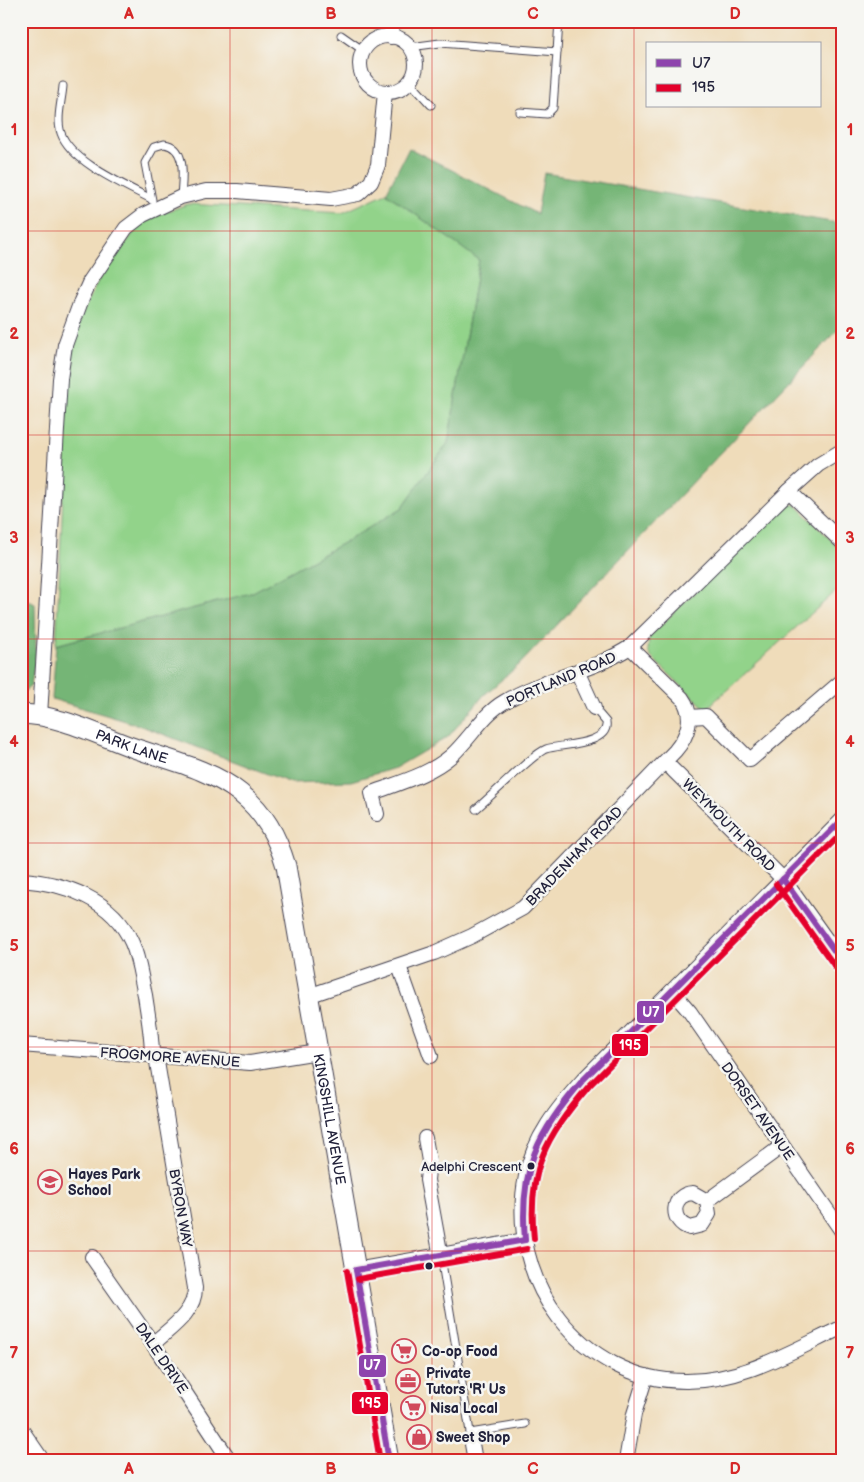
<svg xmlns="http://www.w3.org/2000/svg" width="864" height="1482" viewBox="0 0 864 1482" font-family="'Balsamiq Sans',sans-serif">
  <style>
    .green { fill: #92d38a; stroke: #5a7a62 }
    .forest { fill: #75b576; stroke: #4c6c58 }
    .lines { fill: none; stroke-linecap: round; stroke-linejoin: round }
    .lane-casing { stroke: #413e4e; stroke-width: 9 }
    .street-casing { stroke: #413e4e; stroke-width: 16 }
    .secondary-casing { stroke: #413e4e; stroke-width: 21 }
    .lane { stroke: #fff; stroke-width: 7 }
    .street { stroke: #fff; stroke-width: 14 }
    .secondary { stroke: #fff; stroke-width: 19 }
    .bus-1-casing { stroke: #f6f6f2; stroke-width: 10 }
    .bus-2-casing { stroke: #f6f6f2; stroke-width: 10 }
    .bus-1 { stroke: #8e44ad; stroke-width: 6 }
    .bus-2 { stroke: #e4002b; stroke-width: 6 }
    .grid { fill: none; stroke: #d62828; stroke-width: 1; stroke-opacity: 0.55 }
    .bus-dot { fill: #22223b; stroke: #f6f6f2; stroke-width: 2 }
    .labels { text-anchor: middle; stroke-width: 5; stroke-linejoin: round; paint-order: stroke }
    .bus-label { font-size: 13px; fill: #22223b; stroke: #f6f6f2; text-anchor: end }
    .street-label { font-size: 14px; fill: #22223b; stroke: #f6f6f2 }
    .poi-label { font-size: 14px; font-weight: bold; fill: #22223b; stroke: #f6f6f2; text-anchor: start }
    .line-badge { stroke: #f6f6f2; stroke-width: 2 }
    .badge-label { font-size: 14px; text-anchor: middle; font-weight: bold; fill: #fff }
    .neatline { fill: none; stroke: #d62828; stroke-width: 2 }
    .grid-label { font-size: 16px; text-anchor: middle; font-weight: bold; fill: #d62828 }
  </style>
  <rect width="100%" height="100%" fill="#f6f6f2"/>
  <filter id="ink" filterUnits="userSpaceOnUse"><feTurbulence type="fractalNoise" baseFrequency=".02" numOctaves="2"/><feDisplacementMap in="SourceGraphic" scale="10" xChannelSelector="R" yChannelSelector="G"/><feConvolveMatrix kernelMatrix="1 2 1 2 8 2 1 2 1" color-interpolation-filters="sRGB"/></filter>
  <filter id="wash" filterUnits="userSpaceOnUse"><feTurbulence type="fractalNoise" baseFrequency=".0096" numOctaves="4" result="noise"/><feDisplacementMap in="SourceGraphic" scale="20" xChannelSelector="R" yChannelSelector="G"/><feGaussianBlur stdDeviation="1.12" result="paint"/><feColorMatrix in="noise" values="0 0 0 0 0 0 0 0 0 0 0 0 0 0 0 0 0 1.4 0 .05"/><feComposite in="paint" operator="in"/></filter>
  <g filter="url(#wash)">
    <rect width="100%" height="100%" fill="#efdcba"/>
    <g class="green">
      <polygon points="386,193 479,260 448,443 402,508 347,541 251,593 56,645 69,367 79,320 99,279 143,220 188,204 342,213"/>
      <polygon points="783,504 796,505 843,552 843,585 706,709 650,656 648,651 649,637"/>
    </g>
    <g class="forest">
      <polygon points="409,148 537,214 544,173 843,224 843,335 837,331 520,664 484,695 448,737 395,768 351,781 291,783 139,725 52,699 56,645 251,593 347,541 402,508 448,443 479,260 386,193"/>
      <polygon points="27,600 35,604 36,654 31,686 21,694 21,602"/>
    </g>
  </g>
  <g filter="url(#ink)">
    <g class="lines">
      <defs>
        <g id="lane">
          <polyline points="341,35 364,51"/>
          <polyline points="410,47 440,43 557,52 559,21"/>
          <polyline points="410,82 431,105"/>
          <path d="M63 86C62 100 56 119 61 133 71 162 125 185 151 199"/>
          <polyline points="520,112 547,114 553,108 557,52"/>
          <path d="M152 200 145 163 154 147 164 144C188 147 182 180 181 197"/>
          <path d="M476 809C491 797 534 753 546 749 561 744 610 745 606 722L594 708"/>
          <polyline points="441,1257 472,1444"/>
          <polyline points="470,1433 525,1424"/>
        </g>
        <g id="street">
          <circle cx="388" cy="64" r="28"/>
          <polyline points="391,37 392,21"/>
          <polyline points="789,491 843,543"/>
          <polyline points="577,671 594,708"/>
          <polyline points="40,716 60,379 65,345 81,301 90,281 126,228 143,215 181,197 206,191 237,191 331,199 358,194 371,182 378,165 385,92"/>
          <polyline points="689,717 706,716 750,760 843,680"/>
          <polyline points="665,762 783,879 843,963"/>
          <path d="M377 814 372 793C398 783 429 775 451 756 470 739 483 714 504 702 544 678 592 672 630 647L789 491 818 465 843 450"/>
          <path d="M843 819 583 1080C557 1109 534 1137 526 1176 505 1279 580 1382 687 1381 744 1381 793 1350 843 1327"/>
          <path d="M21 880C65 883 113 899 132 943 139 959 141 978 145 995 148 1016 152 1035 152 1056"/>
          <polyline points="399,966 431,1056"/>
          <polyline points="672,991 690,1012 843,1233"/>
          <path d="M308 996 434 953 472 936 523 908 675 751C688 736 695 716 682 698L630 647"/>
          <polyline points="21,1045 250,1063 318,1052"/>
          <polyline points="425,1138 429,1161 427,1180 441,1257"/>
          <path d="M707 1201 693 1193C671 1194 669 1222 690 1228L702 1225 709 1214 707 1201 782 1146"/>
          <polyline points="92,1257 153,1344 230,1461"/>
          <polyline points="356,1270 525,1240"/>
          <path d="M153 1344C170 1328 195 1313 195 1288L156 1056"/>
          <polyline points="21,1429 43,1461"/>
          <polyline points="472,1444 475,1461"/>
          <polyline points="626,1461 634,1414 646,1376"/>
        </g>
        <g id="secondary">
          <path id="s1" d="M21 714C60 715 98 735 134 748 168 760 211 769 240 793 264 812 277 836 286 866L389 1461"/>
        </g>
      </defs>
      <use href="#lane" class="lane-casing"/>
      <use href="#street" class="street-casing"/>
      <use href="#secondary" class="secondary-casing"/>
      <use href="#lane" class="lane"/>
      <use href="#street" class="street"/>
      <use href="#secondary" class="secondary"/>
      <defs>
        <g id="bus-1">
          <polyline points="783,879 843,963"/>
          <path d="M525 1240C519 1168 537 1134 583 1080L843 819"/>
          <polyline points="356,1270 389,1461"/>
          <polyline points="356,1270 525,1240"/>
        </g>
        <g id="bus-2">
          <polyline points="776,884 836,968"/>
          <path d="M534 1239C527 1170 545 1138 589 1086L843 832"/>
          <polyline points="347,1271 380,1461"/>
          <polyline points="358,1279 527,1249"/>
        </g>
      </defs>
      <use href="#bus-1" class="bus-1-casing"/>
      <use href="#bus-2" class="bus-2-casing"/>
      <use href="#bus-1" class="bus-1"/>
      <use href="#bus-2" class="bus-2"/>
    </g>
  </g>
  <path class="grid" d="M230 21V1461M432 21V1461M634 21V1461M21 231H843M21 435H843M21 639H843M21 843H843M21 1047H843M21 1251H843"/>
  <defs>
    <symbol id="school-ring" viewBox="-11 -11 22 22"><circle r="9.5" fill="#f6f6f2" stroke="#d1495b" stroke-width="1.5"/><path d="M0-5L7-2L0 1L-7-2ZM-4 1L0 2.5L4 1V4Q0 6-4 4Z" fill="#d1495b"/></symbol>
    <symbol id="supermarket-ring" viewBox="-11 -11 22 22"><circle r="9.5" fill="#f6f6f2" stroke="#d1495b" stroke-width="1.5"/><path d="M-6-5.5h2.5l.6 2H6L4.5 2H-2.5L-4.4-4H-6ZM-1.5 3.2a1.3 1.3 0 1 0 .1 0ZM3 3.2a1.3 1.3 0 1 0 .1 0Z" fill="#d1495b"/></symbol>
    <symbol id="office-ring" viewBox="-11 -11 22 22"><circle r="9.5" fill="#f6f6f2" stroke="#d1495b" stroke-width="1.5"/><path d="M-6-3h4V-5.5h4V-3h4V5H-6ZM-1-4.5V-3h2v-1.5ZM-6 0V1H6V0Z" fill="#d1495b"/></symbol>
    <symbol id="shop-ring" viewBox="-11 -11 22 22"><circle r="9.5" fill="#f6f6f2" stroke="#d1495b" stroke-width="1.5"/><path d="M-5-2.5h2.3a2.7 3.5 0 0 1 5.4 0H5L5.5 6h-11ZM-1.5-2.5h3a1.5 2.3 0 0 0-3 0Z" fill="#d1495b"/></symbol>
  </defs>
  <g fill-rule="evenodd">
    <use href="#school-ring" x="36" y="1168" width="28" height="28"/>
    <use href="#supermarket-ring" x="390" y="1337" width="28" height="28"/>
    <use href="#office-ring" x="394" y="1367" width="28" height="28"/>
    <use href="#supermarket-ring" x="399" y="1394" width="28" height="28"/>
    <use href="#shop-ring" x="405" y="1423" width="28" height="28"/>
  </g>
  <g class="bus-dot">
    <circle cx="531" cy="1166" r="4.5"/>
    <circle cx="429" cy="1266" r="4.5"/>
  </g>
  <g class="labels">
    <g class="bus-label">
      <text x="522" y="1171">Adelphi Crescent</text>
    </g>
    <g class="street-label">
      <text transform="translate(561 679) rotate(-23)" y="5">PORTLAND ROAD</text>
      <text dy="5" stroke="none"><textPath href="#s1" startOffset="116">PARK LANE</textPath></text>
      <text transform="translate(729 825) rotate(45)" y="5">WEYMOUTH ROAD</text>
      <text transform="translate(574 856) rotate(-46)" y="5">BRADENHAM ROAD</text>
      <text transform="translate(170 1057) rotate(4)" y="5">FROGMORE AVENUE</text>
      <text transform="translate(758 1111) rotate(55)" y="5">DORSET AVENUE</text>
      <text dy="5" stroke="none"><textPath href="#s1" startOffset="579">KINGSHILL AVENUE</textPath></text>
      <text transform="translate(181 1208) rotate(80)" y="5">BYRON WAY</text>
      <text transform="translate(162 1358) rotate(56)" y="5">DALE DRIVE</text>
    </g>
    <g class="poi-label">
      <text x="68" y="1179">Hayes Park<tspan x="68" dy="16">School</tspan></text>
      <text x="422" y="1356">Co-op Food</text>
      <text x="426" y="1378">Private<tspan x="426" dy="16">Tutors 'R' Us</tspan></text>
      <text x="430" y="1413">Nisa Local</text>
      <text x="436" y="1442">Sweet Shop</text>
    </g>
  </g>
  <g class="line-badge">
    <rect x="636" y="1000" width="29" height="24" rx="5" fill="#8e44ad"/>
    <rect x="611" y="1033" width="38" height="24" rx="5" fill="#e4002b"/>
    <rect x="358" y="1354" width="29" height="24" rx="5" fill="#8e44ad"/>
    <rect x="351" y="1391" width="38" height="24" rx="5" fill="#e4002b"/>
  </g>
  <g class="badge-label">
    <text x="651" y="1017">U7</text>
    <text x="630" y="1050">195</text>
    <text x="372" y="1370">U7</text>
    <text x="370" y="1408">195</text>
  </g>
  <rect width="864" height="1482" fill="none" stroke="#f6f6f2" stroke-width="55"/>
  <rect x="646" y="42" width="175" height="65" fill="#f6f6f2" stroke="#a1a1a9"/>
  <rect x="656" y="59" width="25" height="8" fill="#8e44ad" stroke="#a1a1a9"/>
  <text x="692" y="68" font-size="15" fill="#22223b">U7</text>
  <rect x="656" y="84" width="25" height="8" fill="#e4002b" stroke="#a1a1a9"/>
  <text x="692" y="92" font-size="15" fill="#22223b">195</text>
  <rect x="28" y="28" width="808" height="1426" class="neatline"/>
  <g class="grid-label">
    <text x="129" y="19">A</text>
    <text x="331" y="19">B</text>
    <text x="533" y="19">C</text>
    <text x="735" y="19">D</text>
    <text x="14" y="135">1</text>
    <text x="850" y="135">1</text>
    <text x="14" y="339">2</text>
    <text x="850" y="339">2</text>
    <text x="14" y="543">3</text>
    <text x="850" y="543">3</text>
    <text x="14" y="747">4</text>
    <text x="850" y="747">4</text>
    <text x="14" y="951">5</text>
    <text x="850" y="951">5</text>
    <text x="14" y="1154">6</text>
    <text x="850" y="1154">6</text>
    <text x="14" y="1358">7</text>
    <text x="850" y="1358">7</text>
    <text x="129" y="1474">A</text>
    <text x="331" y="1474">B</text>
    <text x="533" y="1474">C</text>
    <text x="735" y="1474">D</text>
  </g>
</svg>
